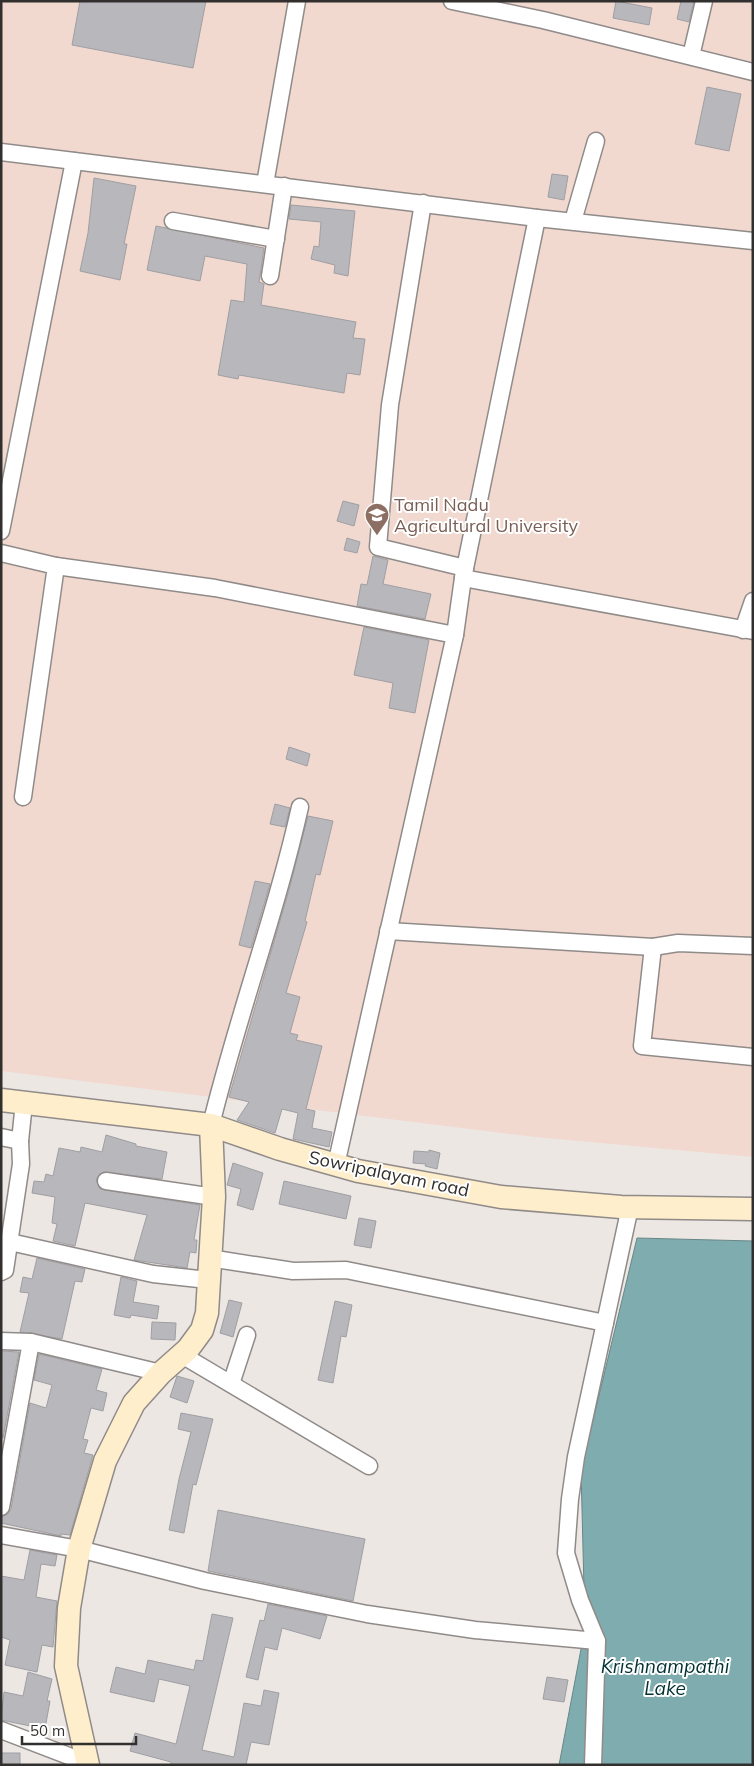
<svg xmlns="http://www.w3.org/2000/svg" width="754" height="1766" viewBox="0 0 754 1766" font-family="Mulish,sans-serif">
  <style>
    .education { fill: #f1d9d0 }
    .water { fill: #7facaf; stroke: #688788 }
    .building { fill: #b8b7bc; stroke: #9f9fa3 }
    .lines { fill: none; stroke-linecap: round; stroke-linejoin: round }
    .street-casing { stroke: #908b89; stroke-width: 19 }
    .secondary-casing { stroke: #908b89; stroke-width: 25 }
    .street { stroke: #fff; stroke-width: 16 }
    .secondary { stroke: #feeecb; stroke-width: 22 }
    .labels { text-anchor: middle; stroke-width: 4; stroke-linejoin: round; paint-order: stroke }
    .education-label { font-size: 18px; fill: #785e54; stroke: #fff; text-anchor: start }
    .street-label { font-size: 18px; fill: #32302e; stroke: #fff }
    .water-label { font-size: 19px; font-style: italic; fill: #023033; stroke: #fff }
  </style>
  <rect width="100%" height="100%" fill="#ede7e4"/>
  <polygon class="education" points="1,1 753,1 753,1157 535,1137 1,1071"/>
  <polygon class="water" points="637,1238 753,1241 753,1765 559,1765 585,1628 581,1470"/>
  <g class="building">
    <polygon points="80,1 206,1 193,68 72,45"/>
    <polygon points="616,1 652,8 649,25 613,18"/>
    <polygon points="681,1 694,1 689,22 677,19"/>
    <polygon points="707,87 741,94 729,151 695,144"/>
    <polygon points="552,174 568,176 564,200 548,197"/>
    <polygon points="94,178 136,186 124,244 127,244 120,280 80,271 88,233"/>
    <polygon points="291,205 355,211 348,276 334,273 335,265 311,259 314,246 319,247 321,222 289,219"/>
    <polygon points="156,226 264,248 259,282 264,284 261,305 356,322 353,338 365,339 360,375 347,373 344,393 239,375 238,379 218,375 231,300 244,302 247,264 205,256 200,281 147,270"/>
    <polygon points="343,501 359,505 354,526 337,521"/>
    <polygon points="347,538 360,542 357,553 344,550"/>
    <polygon points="373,556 388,560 383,584 431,594 425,619 357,606 361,584 367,585"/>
    <polygon points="364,627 429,640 415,713 389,708 393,683 354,675"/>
    <polygon points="289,747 310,754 307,766 286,759"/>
    <polygon points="275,804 290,808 285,827 270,824"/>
    <polygon points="308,816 333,821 320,875 316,874 305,921 307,922 286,993 300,997 290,1033 298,1035 296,1040 322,1046 306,1109 315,1111 312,1128 332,1132 329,1147 293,1139 298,1113 282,1109 275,1133 237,1120 249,1102 229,1097 289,890"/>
    <polygon points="255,881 270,884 251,948 239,945"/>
    <polygon points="106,1135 136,1144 136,1146 167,1152 162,1179 103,1172 96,1179 100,1189 200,1205 194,1240 197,1240 196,1253 190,1252 187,1268 134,1260 147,1215 85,1203 75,1246 53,1241 57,1224 52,1223 55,1197 32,1193 34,1181 44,1182 46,1174 53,1176 59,1148 80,1152 81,1147 102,1152"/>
    <polygon points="429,1150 440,1153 437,1169 425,1166 426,1164 413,1163 414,1151 429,1152"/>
    <polygon points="233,1163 263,1173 253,1210 237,1205 241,1189 227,1185"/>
    <polygon points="284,1181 351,1196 346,1219 279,1204"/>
    <polygon points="359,1218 376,1221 371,1248 354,1245"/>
    <polygon points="37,1258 85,1269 82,1282 75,1281 62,1339 20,1332 29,1293 20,1292 23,1277 32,1279"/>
    <polygon points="121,1277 137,1281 133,1302 159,1306 157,1319 131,1315 130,1318 114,1315"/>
    <polygon points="229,1300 242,1303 233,1337 220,1333"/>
    <polygon points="335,1301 352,1305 346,1337 341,1336 333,1383 318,1380"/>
    <polygon points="152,1322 176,1323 175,1340 151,1339"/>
    <polygon points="1,1351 19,1352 3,1438 1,1438"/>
    <polygon points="39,1354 102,1369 96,1390 107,1393 103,1411 91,1408 83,1439 88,1440 84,1453 93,1455 70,1535 61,1534 61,1536 1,1523 1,1517 8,1514 11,1509 30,1403 46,1408 52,1385 34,1380"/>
    <polygon points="177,1376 194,1381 187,1403 170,1397"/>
    <polygon points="181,1413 213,1419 196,1485 193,1484 184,1533 169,1530 179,1479 191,1432 178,1429"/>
    <polygon points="218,1510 365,1539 353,1601 208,1571"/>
    <polygon points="30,1550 57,1555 55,1566 41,1564 36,1597 57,1601 53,1647 42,1645 37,1672 5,1665 10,1640 1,1637 1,1576 24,1580"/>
    <polygon points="268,1604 327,1616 320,1639 282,1628 277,1650 265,1647 258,1680 246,1677 260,1620 264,1621"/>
    <polygon points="212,1614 233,1618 202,1750 234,1757 244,1703 261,1706 264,1690 279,1693 269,1745 251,1742 246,1765 171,1765 171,1762 130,1751 135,1733 176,1744 190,1686 159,1679 154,1702 110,1692 116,1667 145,1674 148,1660 194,1670 196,1660 203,1661"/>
    <polygon points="28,1672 52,1679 47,1701 50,1701 45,1729 1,1720 4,1692 23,1696"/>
    <polygon points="547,1677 568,1680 564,1702 543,1699"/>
    <rect x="1" y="1753" width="19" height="12"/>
  </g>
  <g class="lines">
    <defs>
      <g id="street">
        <polyline points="452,1 543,20 753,72"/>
        <polyline points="691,56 704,1"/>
        <polyline points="1,152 537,218 753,241"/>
        <polyline points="265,184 297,1"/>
        <polyline points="423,203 390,405 378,547 465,568"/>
        <polyline points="173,221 276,239"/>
        <polyline points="573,221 596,141"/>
        <polyline points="270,276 284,186"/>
        <polyline points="1,531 74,161"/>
        <polyline points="1,553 56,566 23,797"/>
        <polyline points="56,566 215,588 455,635"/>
        <polyline points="463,578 753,631"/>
        <polyline points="743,630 753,601"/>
        <polyline points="388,931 653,947 678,943 753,946"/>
        <polyline points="653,947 642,1046 753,1057"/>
        <path d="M211 1125C237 1018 276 914 300 807"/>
        <polyline points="1,1137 20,1141"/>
        <polyline points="336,1165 455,635 463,578 537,218"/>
        <polyline points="106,1181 214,1197"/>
        <polyline points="10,1242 153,1274 208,1280"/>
        <polyline points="209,1258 293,1271 346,1270 605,1323"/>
        <polyline points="1,1272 5,1270 21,1164 20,1141 24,1103"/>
        <polyline points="1,1341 31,1342 161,1373"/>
        <polyline points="182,1355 369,1466"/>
        <polyline points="231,1384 247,1335"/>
        <polyline points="1,1507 31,1342"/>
        <polyline points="1,1535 79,1549 205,1581 367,1614 475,1630 597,1641"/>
        <polyline points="1,1730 87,1763"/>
        <polyline points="593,1765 597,1641 580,1600 566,1553 570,1499 576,1457 630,1207"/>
      </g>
      <g id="secondary">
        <polyline points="1,1100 211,1125 280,1149 358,1171 501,1197 621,1207 753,1209"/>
        <polyline points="88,1765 66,1666 69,1608 79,1549 105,1461 134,1403 161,1373 188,1349 202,1330 207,1313 214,1197 211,1125"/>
      </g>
    </defs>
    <use href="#street" class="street-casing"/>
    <use href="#secondary" class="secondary-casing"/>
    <use href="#street" class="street"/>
    <use href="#secondary" class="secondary"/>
  </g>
  <defs>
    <symbol id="university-pin" viewBox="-11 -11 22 30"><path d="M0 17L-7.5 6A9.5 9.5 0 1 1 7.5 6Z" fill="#8d6e63" stroke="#fff"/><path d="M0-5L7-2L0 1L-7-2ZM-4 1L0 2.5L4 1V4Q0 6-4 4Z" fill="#fff"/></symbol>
  </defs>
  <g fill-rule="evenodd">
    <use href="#university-pin" x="363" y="501" width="28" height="38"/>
  </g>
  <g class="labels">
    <g class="education-label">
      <text x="394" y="511">Tamil Nadu<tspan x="394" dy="21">Agricultural University</tspan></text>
    </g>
    <g class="street-label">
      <text transform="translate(389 1174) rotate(12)" y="6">Sowripalayam road</text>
    </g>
    <g class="water-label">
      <text x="665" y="1673">Krishnampathi<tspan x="665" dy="22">Lake</tspan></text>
    </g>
  </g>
  <rect width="754" height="1766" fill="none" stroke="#32302e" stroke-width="5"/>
  <path d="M22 1736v8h114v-8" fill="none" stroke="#32302e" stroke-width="2.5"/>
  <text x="30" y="1736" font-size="15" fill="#32302e" stroke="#ffffff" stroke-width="4" paint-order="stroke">50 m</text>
</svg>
